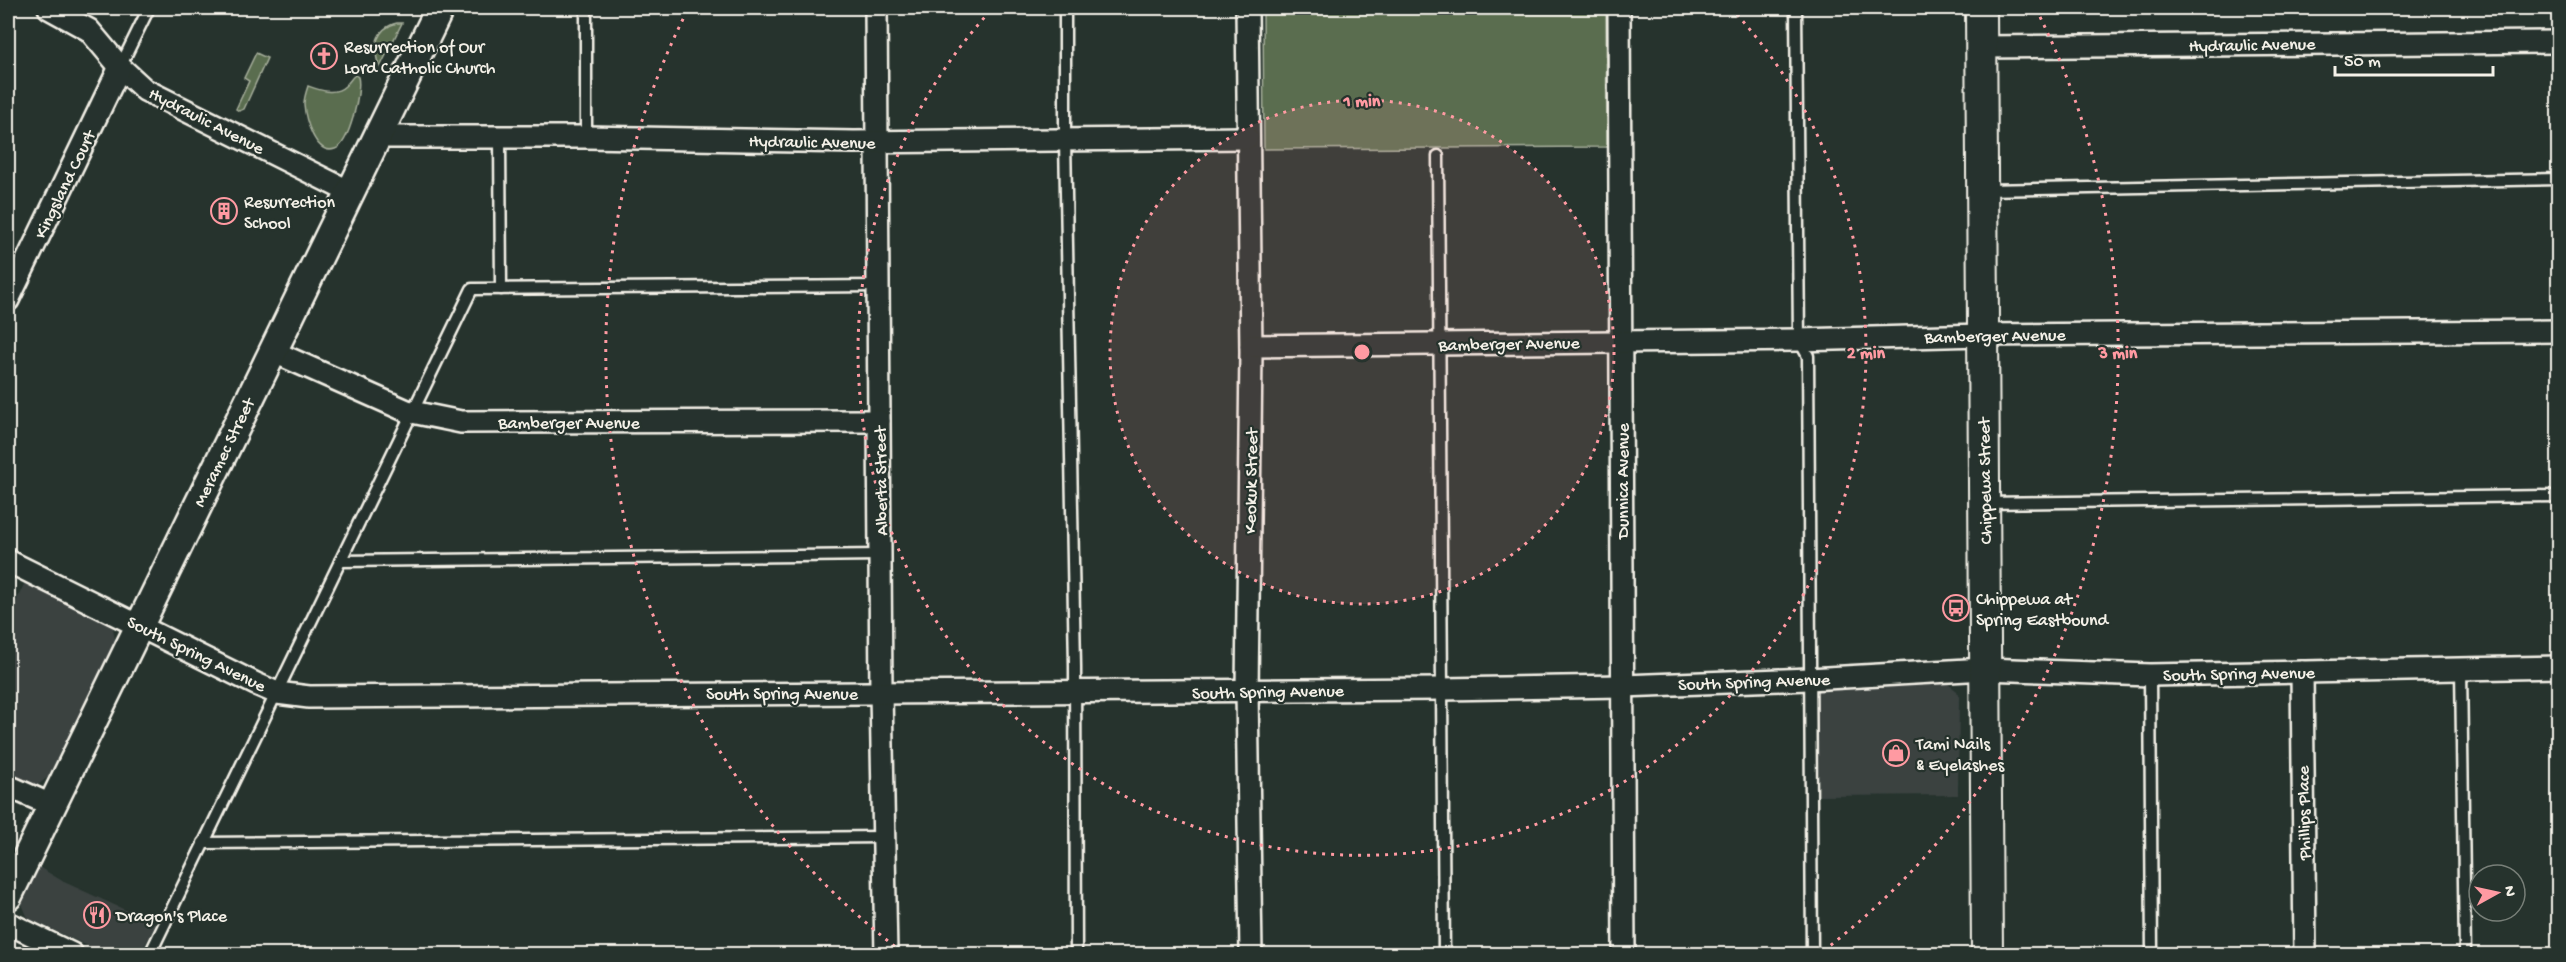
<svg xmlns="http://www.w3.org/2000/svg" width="2566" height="962" viewBox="0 0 2566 962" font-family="'Gochi Hand',sans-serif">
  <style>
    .built { fill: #3a4241 }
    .green { fill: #5a6d50; stroke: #a7af9c; stroke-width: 1.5 }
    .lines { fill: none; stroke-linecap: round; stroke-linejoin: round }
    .service-casing { stroke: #f4f1e8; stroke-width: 15 }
    .minor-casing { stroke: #f4f1e8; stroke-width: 26 }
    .tertiary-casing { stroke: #f4f1e8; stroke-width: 32 }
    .secondary-casing { stroke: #f4f1e8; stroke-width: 34 }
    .service { stroke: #26332d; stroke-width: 10 }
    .minor { stroke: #26332d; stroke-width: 21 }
    .tertiary { stroke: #26332d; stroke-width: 27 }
    .secondary { stroke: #26332d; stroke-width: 30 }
    .ring { fill: none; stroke: #ff9aa2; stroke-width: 3; stroke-dasharray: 3 6 }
    .labels { text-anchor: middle; stroke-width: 4.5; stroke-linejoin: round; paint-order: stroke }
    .street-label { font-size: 18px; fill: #f4f1e8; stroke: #26332d }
    .poi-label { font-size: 18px; fill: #f4f1e8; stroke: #26332d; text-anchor: start }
    .centre { fill: #ff9aa2; stroke: #26332d; stroke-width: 3 }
    .ring-label { font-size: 18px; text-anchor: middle; font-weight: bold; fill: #ff9aa2; stroke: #26332d; stroke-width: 4.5; stroke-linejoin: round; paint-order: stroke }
  </style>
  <rect width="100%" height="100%" fill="#26332d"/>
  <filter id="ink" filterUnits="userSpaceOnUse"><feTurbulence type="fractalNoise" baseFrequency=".0167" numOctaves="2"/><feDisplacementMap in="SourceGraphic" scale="12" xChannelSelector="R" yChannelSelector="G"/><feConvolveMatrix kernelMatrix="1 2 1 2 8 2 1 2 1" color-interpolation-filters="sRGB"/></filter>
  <g filter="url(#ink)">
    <g class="built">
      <polygon points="25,582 108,623 113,628 115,640 48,777 38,785 32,785 8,775 8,619"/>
      <polygon points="1948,684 1957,691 1959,697 1958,795 1819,796 1817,691"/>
      <polygon points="39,867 64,882 156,924 140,954 105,954 28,918 22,904"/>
    </g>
    <g class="green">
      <polygon points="1263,8 1606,8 1607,147 1264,149"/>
      <path d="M397 23H402L380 67C371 49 376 28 397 23Z"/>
      <polygon points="256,53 267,58 244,109 239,111 236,109 249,81 244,78"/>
      <path d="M355 75 358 77C362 91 349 145 335 149 315 156 305 118 304 104 304 98 306 92 308 86 319 90 335 96 345 86 349 83 351 78 355 75Z"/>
    </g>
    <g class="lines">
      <defs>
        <g id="service">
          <polyline points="1065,8 1065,140 1075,666 1076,954"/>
          <polyline points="1796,8 1799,340 1808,356 1812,954"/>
          <polyline points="120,67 149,8"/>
          <polyline points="586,137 586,8"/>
          <polyline points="500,138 501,289"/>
          <polyline points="1438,156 1444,954"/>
          <polyline points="1983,190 2558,179"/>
          <polyline points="1985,503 2558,496"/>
          <polyline points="340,561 880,555"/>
          <polyline points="2461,669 2465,954"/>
          <polyline points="2150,675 2152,954"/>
          <polyline points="203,843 884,837"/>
          <polyline points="150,954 472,289 878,286"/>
        </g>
        <g id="minor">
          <polyline points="49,8 89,30 120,67 145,90 350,192"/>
          <polyline points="876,8 881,693 886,954"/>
          <polyline points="1247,8 1251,352 1247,691 1251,954"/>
          <polyline points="1619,8 1624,954"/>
          <polyline points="1981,47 2558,42"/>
          <polyline points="377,137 586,137 854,142 1247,138"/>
          <polyline points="8,300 120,67"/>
          <polyline points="1251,346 1799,340 1982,335 2558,331"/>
          <polyline points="272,351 407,411 461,422 879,421"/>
          <polyline points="8,561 256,684 277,693 309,697 1442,689 1623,686 1809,679 1985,669 2150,675 2558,667"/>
          <polyline points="2302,672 2305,954"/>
          <polyline points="8,786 51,805"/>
          <polyline points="8,923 72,954"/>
        </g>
        <polyline id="tertiary" points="8,896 440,8"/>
        <polyline id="secondary" points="1981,8 1987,954"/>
      </defs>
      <use href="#service" class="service-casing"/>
      <use href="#minor" class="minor-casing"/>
      <use href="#tertiary" class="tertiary-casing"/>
      <use href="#secondary" class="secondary-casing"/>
      <use href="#service" class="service"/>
      <use href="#minor" class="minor"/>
      <use href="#tertiary" class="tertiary"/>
      <use href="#secondary" class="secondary"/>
    </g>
  </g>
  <circle cx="1362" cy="352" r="252" fill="#ff9aa2" fill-opacity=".12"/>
  <g class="ring">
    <circle cx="1362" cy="352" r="252"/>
    <path d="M1731 8A504 504 0 1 1 993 8"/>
    <path d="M902 952A756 756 0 0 1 688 9M2036 9A756 756 0 0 1 1822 952"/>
  </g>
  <defs>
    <symbol id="church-ring" viewBox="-11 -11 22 22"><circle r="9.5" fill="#26332d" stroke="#ff9aa2" stroke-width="1.5"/><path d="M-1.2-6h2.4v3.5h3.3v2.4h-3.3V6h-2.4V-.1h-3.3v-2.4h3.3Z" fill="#ff9aa2"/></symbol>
    <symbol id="building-ring" viewBox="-11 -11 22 22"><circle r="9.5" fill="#26332d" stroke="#ff9aa2" stroke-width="1.5"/><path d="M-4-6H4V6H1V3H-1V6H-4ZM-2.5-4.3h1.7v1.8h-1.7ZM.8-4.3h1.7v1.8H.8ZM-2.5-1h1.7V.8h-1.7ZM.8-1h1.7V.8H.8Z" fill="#ff9aa2"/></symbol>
    <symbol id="bus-ring" viewBox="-11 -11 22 22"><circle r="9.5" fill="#26332d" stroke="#ff9aa2" stroke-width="1.5"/><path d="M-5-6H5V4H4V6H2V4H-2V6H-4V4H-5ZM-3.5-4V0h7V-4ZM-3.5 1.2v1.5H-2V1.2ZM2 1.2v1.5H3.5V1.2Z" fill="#ff9aa2"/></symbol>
    <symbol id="shop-ring" viewBox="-11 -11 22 22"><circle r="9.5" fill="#26332d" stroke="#ff9aa2" stroke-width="1.5"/><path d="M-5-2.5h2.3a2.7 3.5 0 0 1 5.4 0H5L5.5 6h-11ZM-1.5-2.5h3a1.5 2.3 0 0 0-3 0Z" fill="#ff9aa2"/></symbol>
    <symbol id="restaurant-ring" viewBox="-11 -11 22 22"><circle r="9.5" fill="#26332d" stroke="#ff9aa2" stroke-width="1.5"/><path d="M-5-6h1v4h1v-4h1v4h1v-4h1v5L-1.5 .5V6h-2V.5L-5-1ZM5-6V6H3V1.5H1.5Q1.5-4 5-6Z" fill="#ff9aa2"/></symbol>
  </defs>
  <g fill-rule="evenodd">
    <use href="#church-ring" x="309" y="41" width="30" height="30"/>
    <use href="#building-ring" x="209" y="196" width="30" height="30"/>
    <use href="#bus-ring" x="1941" y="593" width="30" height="30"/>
    <use href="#shop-ring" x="1881" y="738" width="30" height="30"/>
    <use href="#restaurant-ring" x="82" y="900" width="30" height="30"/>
  </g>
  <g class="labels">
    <g class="street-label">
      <text transform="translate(2252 44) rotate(-1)" y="6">Hydraulic Avenue</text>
      <text transform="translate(207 120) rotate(27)" y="6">Hydraulic Avenue</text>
      <text transform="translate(812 141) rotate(1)" y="6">Hydraulic Avenue</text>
      <text transform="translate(64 184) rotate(-64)" y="6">Kingsland Court</text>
      <text transform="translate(1995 335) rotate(-1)" y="6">Bamberger Avenue</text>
      <text transform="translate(1509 343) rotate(-1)" y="6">Bamberger Avenue</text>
      <text x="569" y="428">Bamberger Avenue</text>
      <text transform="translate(223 452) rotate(-64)" y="6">Meramec Street</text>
      <text transform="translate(880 481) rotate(-91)" y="6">Alberta Street</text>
      <text transform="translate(1250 481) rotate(-89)" y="6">Keokuk Street</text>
      <text transform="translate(1622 481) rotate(-90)" y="6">Dunnica Avenue</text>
      <text transform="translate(1984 481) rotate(-91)" y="6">Chippewa Street</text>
      <text transform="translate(197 653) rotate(26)" y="6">South Spring Avenue</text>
      <text transform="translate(2239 673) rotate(-1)" y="6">South Spring Avenue</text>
      <text transform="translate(1754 681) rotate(-2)" y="6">South Spring Avenue</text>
      <text transform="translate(1268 691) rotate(-1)" y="6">South Spring Avenue</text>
      <text x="782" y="699">South Spring Avenue</text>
      <text transform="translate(2303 813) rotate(-91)" y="6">Phillips Place</text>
    </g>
    <g class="poi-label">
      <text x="344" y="52">Resurrection of Our<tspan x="344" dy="21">Lord Catholic Church</tspan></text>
      <text x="244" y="207">Resurrection<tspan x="244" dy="21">School</tspan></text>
      <text x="1976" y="604">Chippewa at<tspan x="1976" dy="21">Spring Eastbound</tspan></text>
      <text x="1916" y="749">Tami Nails<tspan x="1916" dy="21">&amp; Eyelashes</tspan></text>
      <text x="116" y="921">Dragon's Place</text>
    </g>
  </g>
  <circle cx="1362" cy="352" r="9" class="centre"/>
  <g class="ring-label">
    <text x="1362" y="106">1 min</text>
    <text x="1866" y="358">2 min</text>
    <text x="2118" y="358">3 min</text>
  </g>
  <rect width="2566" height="962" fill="none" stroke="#26332d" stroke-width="30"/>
  <rect x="15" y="15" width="2536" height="932" fill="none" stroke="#f4f1e8" stroke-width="2" filter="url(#ink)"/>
  <g transform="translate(2497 893) rotate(82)"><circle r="28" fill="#26332d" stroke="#787f78" stroke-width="1.5"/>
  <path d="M0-4.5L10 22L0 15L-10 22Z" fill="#ff9aa2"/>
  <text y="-9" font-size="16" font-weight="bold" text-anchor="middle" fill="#f4f1e8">N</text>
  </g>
  <path d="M2335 66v9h158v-9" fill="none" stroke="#f4f1e8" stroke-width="3"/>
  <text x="2344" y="66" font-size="18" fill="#f4f1e8" stroke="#26332d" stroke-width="4.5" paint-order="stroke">50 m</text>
</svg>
